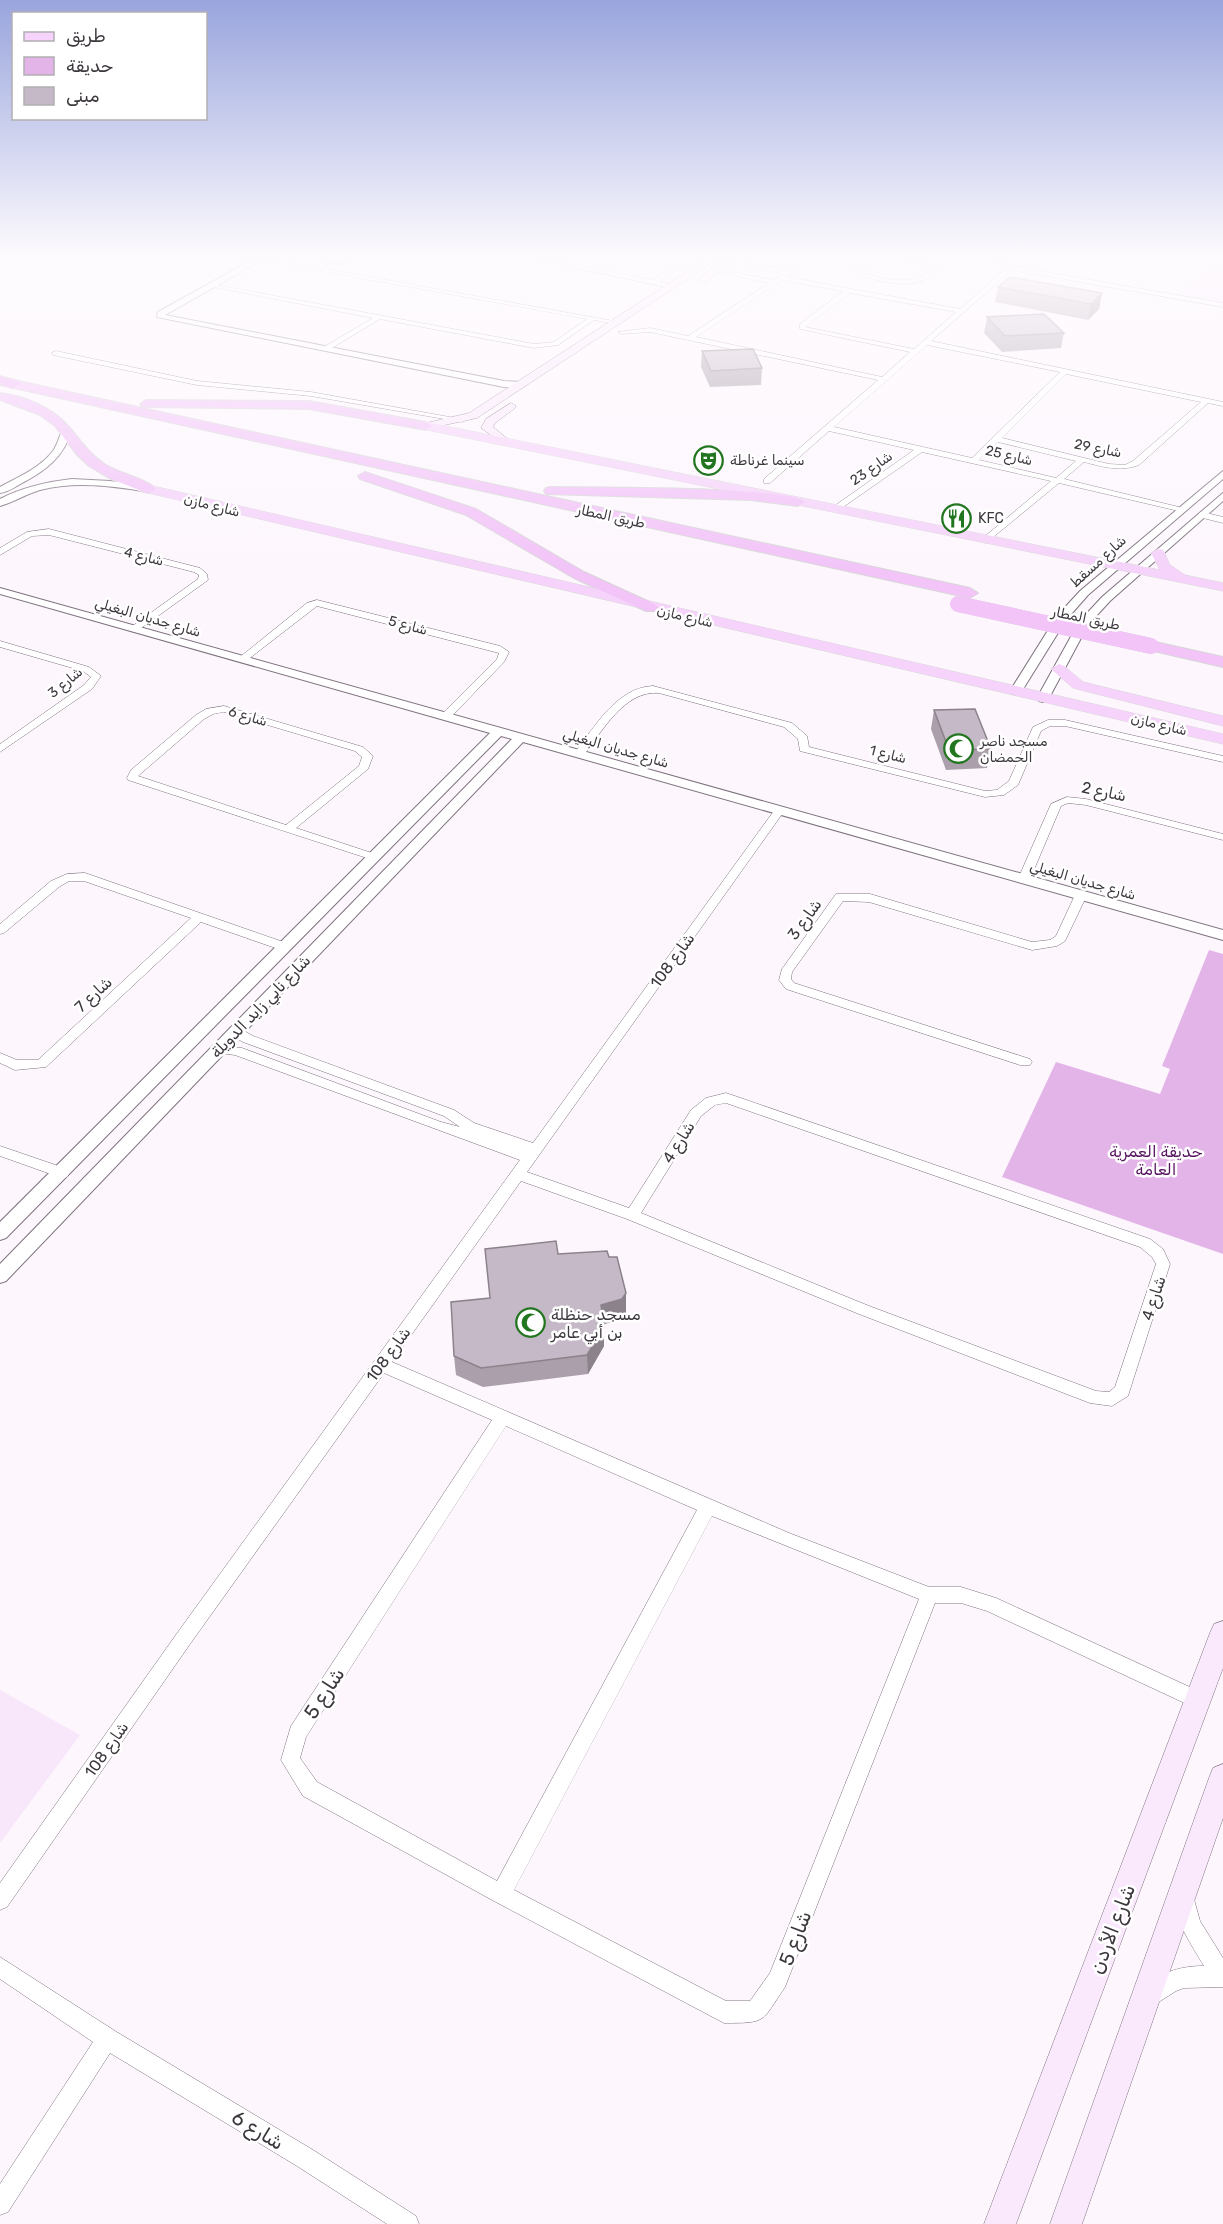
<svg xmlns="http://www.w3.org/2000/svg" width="1223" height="2224" viewBox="0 0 1223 2224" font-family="Rubik,'Noto Sans Arabic',sans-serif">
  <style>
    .built { fill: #f8e6fa }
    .green { fill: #e2b4e8 }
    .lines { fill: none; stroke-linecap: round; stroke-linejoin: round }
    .minor-casing { stroke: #7e727f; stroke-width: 1 }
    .tertiary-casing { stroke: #7e727f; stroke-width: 2 }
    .secondary-casing { stroke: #7e727f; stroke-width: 1 }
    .primary-casing { stroke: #d8d7d8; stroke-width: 1 }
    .trunk-casing { stroke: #d8d7d8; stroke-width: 2 }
    .motorway-casing { stroke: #d8d7d8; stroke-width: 2 }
    .minor { fill: #fff; fill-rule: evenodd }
    .tertiary { fill: #fff; fill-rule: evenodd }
    .secondary { fill: #fae9fd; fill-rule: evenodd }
    .primary { fill: #f5d3fa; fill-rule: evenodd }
    .trunk { fill: #f2c4f8; fill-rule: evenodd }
    .motorway { fill: #efb5f7; fill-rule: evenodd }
    .trunk-bridge-casing { stroke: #d8d7d8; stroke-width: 16; stroke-linecap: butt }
    .trunk-bridge { stroke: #f2c4f8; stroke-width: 16 }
    .wall { fill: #aa9fab }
    .shaded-wall { fill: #8b828b }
    .building { fill: #c6b9c7; stroke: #8b828b; stroke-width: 1.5 }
    .labels { text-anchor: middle; stroke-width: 5; stroke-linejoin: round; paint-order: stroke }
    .far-street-label { font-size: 14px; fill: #3d383e; stroke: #fff }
    .far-poi-label { font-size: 14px; fill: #3d383e; stroke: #fff; text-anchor: start }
    .street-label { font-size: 16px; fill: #3d383e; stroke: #fff }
    .park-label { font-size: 16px; fill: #56155f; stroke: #fff }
    .poi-label { font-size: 16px; fill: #3d383e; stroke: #fff; text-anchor: start }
    .near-street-label { font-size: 20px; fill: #3d383e; stroke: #fff }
  </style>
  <rect width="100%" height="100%" fill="#fdf7fd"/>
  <g class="built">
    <polygon points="1214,260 1223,260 1223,303 1180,296"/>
    <polygon points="0,1690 80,1735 0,1843"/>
  </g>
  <polygon class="green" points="1209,950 1223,954 1223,1254 1002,1177 1056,1062 1160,1094 1170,1069 1162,1066"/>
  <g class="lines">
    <defs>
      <g id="minor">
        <polygon points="261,260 276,260 619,322 616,324 594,320 558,345 534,348 380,319 327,351 323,349 324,347 373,318 208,286 211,284 534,344 554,342 587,319"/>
        <polygon points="539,260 553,260 652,280 684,260 692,260 659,282 673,285 671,288"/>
        <path d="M736 260 788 271 803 260H811L787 277 960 309 1010 265 993 260H1023L1016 267 1223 303V307L1012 270 931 341 1223 402V406L1208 403 1139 465C1120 472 1103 467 1084 462L1064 479 1187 509 1183 512 1059 483 986 543 982 540 983 538 1051 481 922 452 836 512 833 511V507L914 450 829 431 770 483H764V479L878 380 650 332 621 334 618 332 650 328 688 336 769 283 714 271V269L774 280 783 274 727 261ZM782 280 843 291 800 324V329L910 352 882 377 696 337ZM850 293 956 312 914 349 805 327ZM927 345 1060 372 972 458 834 427ZM1066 374 1201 402 1133 461 1125 465 1109 464 1002 438ZM998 442 1076 461 1056 478 979 460Z"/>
        <path d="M867 260H874L861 271 864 274C889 279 911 287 932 269L904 260 932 264 939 269C921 287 900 286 877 280 869 278 861 278 855 272V270Z"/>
        <polygon points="56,351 197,381 311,392 466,420 462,422 311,396 197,385 53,355 52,353"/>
        <polygon points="1202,512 1223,517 1223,523 1199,517 1199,513"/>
        <polygon points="49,529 200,568 207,574 208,580 137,631 131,631 131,627 198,579 199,575 194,572 49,535 32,536 0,555 0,548 27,532"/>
        <polygon points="317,600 500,646 509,652 504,662 450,718 446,719 441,716 442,714 497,659 499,653 317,606 246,661 240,661 240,657 307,603"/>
        <polygon points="0,641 89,667 101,676 92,689 0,752 0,744 84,685 91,677 83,671 0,647"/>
        <path d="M653 686 792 723 807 736 809 747 985 791 997 790 1009 781 1033 727 1048 720H1065L1223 756V762L1065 726H1050L1041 731 1018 785 1004 795 985 797 800 751 798 739 784 727 659 693C624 690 602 732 583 756H575V752C595 727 617 687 653 686Z"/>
        <path d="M224 706 363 747 373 756 368 769 296 828 378 855V859H370L128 780 127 778 131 770 196 715 206 709ZM224 712 355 751 362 757 359 766 286 825 138 776 204 719 213 714Z"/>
        <polygon points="1067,797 1086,799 1223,834 1223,840 1086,805 1068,803 1061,806 1030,879 1024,883 1020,882 1018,879 1051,804"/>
        <path d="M780 807 785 810 527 1172 629 1208 691 1110 706 1098 726 1093 1150 1239 1163 1249 1170 1264 1128 1396 1112 1406 1090 1403 859 1314 627 1219 521 1181 392 1362 789 1533 929 1587H961L996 1598 1205 1694 1207 1700 1205 1706 1198 1709 1191 1706 987 1611 961 1603H935L785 1987C761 2022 768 2023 724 2023L494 1901 303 1796 281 1760 291 1726 492 1420 384 1373 190 1644 7 1907 0 1910V1883L178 1632 520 1160 235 1055 213 1052 212 1049 213 1046 242 1048 441 1122 460 1127 444 1116 243 1042 236 1038 231 1028 232 1025H242L246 1032 253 1036 454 1110 474 1123 533 1143 776 808ZM726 1103 1140 1247 1152 1257 1156 1264 1115 1387 1109 1392 1096 1391 869 1306 641 1213 701 1116 715 1105ZM506 1426 697 1510 497 1881 317 1782 300 1758 306 1737ZM712 1516 919 1599 770 1973 750 2001H726L514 1890Z"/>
        <polygon points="85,873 289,944 291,947 289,950 281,950 201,922 46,1067 15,1070 0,1063 0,1053 17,1060 38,1060 191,918 84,881 69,881 59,887 4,933 0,934 0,924 51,881 67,874"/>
        <polygon points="1081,891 1087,895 1065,941 1057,946 1032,950 869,902 843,901 792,972 791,979 794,983 1030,1059 1032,1062 1030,1065 1020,1065 786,989 779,980 782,969 836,894 870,894 1032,942 1050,940 1056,936 1075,895"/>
        <polygon points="0,1146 67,1169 69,1173 67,1177 62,1178 0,1156"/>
        <path d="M1185 1889 1192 1892 1200 1921 1223 1958V1987L1184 1988 1176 1991 1154 2005 1147 2002 1144 1995C1153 1972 1182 1966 1204 1966 1193 1947 1169 1914 1178 1892Z"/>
        <polygon points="0,1957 115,2031 313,2150 416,2216 419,2224 387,2224 297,2166 110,2053 8,2212 0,2215 0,2184 93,2042 0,1979"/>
      </g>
      <g id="tertiary">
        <polygon points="252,260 262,260 165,315 504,381 521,382 526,385 521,388 504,387 157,317 158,312"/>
        <path d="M63 429 71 431C64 457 45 471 22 483 15 487 8 492 0 493V487C18 477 40 468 53 451 58 444 59 436 63 429Z"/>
        <polygon points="1223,471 1223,479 1088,595 1066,620 1020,694 1012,694 1010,691 1057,616 1080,591"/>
        <path d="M72 479 110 481 148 486 153 489 148 492C112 486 75 481 40 490 26 494 14 502 0 506V499C23 487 46 482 72 479Z"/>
        <polygon points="1223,493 1223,501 1110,601 1088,625 1049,698 1043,702 1039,701 1037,698 1079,622 1102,597"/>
        <polygon points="0,588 1223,930 1223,940 523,742 6,1281 0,1283 0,1264 512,739 501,736 6,1238 0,1240 0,1222 490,733 0,594"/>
      </g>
      <g id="secondary">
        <polygon points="705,260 716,260 477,418 426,429 420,426 422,424 469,413"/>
        <polygon points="725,260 735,260 706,281 700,281 700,277"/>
        <polygon points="511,403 516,406 515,408 495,423 493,427 510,441 504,444 481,428 486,419"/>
        <polygon points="1223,1621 1223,1668 1016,2224 984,2224 1210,1633 1214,1624"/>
        <polygon points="1223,1764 1223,1818 1082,2224 1050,2224 1209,1778 1213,1768"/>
      </g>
      <g id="primary">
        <polygon points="426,422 1160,570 1151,553 1158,549 1163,550 1170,565 1185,575 1223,583 1223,591 422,429 422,423"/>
        <polygon points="149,485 1223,734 1223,744 144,492 143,489"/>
        <polygon points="1059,664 1064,666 1083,682 1223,716 1223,726 1073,688 1051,669"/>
      </g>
      <g id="trunk">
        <polygon points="0,377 970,588 978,593 970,598 0,385"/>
        <path d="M0 393C25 396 54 408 70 428 81 441 90 455 106 465 119 473 147 479 156 489L149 493 144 492 109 478 89 466 77 455 55 426 40 415 0 400Z"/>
        <polygon points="146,400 309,401 426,422 432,426 426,430 309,409 142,407 140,404"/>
        <polygon points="365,472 476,509 584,572 656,605 659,608 656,611 646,611 574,578 466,515 360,479 358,476"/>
        <path d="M551 487C586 488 790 486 805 502L798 506 751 500 546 494 544 491 546 488Z"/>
        <polygon points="1151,641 1223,657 1223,667 1145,649 1143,646 1145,643"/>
      </g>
      <polygon id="motorway" points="0,376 18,381 20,384 13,388 0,384"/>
    </defs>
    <use href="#minor" class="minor-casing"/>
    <use href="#tertiary" class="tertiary-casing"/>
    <use href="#secondary" class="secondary-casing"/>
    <use href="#primary" class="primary-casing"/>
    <use href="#trunk" class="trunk-casing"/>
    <use href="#motorway" class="motorway-casing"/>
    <use href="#minor" class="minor"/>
    <use href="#tertiary" class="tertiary"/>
    <use href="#secondary" class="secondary"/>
    <use href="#primary" class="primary"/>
    <use href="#trunk" class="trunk"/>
    <use href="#motorway" class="motorway"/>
    <defs>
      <polyline id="trunk-bridge" points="958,604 1151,646"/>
    </defs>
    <use href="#trunk-bridge" class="trunk-bridge-casing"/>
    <use href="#trunk-bridge" class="trunk-bridge"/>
  </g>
  <g class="wall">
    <polygon points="323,260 348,260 348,265 323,266"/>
    <polygon points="998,287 1102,293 1099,309 1088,320 995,302"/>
    <polygon points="987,317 1064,333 1061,348 1002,352 984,333"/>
    <polygon points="702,351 762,368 761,385 710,387 701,367"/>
    <polygon points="934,710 991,749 987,768 946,770 931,729"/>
    <polygon points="558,1254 609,1257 626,1313 622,1318 604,1324 604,1346 588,1374 483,1387 456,1375 454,1356"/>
  </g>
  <g class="shaded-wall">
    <polygon points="1102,293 1099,309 1088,320 1091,304"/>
    <polygon points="626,1293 626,1313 622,1318 602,1325 601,1305"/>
    <polygon points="604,1327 604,1346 588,1374 587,1355"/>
  </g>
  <g class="building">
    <polygon points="1010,277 1102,293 1091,304 998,287"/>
    <polygon points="1044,314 1064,333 1005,336 987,317"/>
    <polygon points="753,349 762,368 711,371 702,351"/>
    <polygon points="975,709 991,749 949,750 934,710"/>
    <polygon points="556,1241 558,1254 607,1251 609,1257 617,1257 626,1293 622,1299 601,1305 604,1327 587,1355 481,1368 454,1356 451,1302 490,1298 485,1249"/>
  </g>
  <linearGradient id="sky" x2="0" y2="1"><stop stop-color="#99a5dd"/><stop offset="0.45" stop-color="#fefbfe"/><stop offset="1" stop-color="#fefbfe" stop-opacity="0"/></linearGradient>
  <rect width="1223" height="572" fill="url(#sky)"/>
  <defs>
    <symbol id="theatre-ring" viewBox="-11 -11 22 22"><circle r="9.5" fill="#fff" stroke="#237620" stroke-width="1.5"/><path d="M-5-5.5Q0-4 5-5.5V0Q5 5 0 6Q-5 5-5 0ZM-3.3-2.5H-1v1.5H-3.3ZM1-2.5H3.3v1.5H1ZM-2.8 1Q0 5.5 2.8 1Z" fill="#237620"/></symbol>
    <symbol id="restaurant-ring" viewBox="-11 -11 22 22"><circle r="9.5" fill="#fff" stroke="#237620" stroke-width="1.5"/><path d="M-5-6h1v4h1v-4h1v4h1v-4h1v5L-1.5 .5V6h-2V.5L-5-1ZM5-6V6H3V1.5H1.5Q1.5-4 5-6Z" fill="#237620"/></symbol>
    <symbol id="mosque-ring" viewBox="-11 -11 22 22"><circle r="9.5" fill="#fff" stroke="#237620" stroke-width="1.5"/><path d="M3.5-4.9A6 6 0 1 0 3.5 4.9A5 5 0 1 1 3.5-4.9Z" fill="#237620"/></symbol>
  </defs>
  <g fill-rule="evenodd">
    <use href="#theatre-ring" x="692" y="444" width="33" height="33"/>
    <use href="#restaurant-ring" x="940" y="502" width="33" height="33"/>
    <use href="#mosque-ring" x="942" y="732" width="33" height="33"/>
    <use href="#mosque-ring" x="514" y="1306" width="33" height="33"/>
  </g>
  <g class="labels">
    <g class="far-street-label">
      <text transform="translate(1098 448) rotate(11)" y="5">شارع 29</text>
      <text transform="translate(1009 455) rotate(13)" y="5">شارع 25</text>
      <text transform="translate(871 468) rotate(-35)" y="5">شارع 23</text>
      <text transform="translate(212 505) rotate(14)" y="5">شارع مازن</text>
      <text transform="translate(611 516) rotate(12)" y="5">طريق المطار</text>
      <text transform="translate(144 556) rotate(14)" y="5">شارع 4</text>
      <text transform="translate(1098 561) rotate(-42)" y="5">شارع مسقط</text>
      <text transform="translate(685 616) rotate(13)" y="5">شارع مازن</text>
      <text transform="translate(148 617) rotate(16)" y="5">شارع جديان البغيلي</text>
      <text transform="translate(1086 618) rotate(12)" y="5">طريق المطار</text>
      <text transform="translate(408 625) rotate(15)" y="5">شارع 5</text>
      <text transform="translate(65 682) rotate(-39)" y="5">شارع 3</text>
      <text transform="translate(248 716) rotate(16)" y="5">شارع 6</text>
      <text transform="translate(1159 724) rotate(13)" y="5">شارع مازن</text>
      <text transform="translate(616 748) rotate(16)" y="5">شارع جديان البغيلي</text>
      <text transform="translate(888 754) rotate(14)" y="5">شارع 1</text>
      <text transform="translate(1083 880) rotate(16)" y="5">شارع جديان البغيلي</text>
    </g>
    <g class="far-poi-label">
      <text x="730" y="465">سينما غرناطة</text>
      <text x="978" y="523">KFC</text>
      <text x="980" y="746">مسجد ناصر<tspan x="980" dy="16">الحمضان</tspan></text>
    </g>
    <g class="street-label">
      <text transform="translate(1104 791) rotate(12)" y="6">شارع 2</text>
      <text transform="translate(804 919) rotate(-54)" y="6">شارع 3</text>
      <text transform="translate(672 960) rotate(-54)" y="6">شارع 108</text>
      <text transform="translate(93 994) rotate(-43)" y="6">شارع 7</text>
      <text transform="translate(260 1006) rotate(-46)" y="6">شارع نابي زايد الدويلة</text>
      <text transform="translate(678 1142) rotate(-58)" y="6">شارع 4</text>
      <text transform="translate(1153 1298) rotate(-72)" y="6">شارع 4</text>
      <text transform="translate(388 1354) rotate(-54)" y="6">شارع 108</text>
      <text transform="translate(106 1749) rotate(-55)" y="6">شارع 108</text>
    </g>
    <g class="park-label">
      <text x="1156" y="1157">حديقة العمرية<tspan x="1156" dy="18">العامة</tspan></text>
    </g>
    <g class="poi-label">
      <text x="551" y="1320">مسجد حنظلة<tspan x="551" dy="18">بن أبي عامر</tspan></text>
    </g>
    <g class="near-street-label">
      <text transform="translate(324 1693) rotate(-57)" y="7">شارع 5</text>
      <text transform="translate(1112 1929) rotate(-69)" y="7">شارع الأردن</text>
      <text transform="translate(795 1938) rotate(-69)" y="7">شارع 5</text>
      <text transform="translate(258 2130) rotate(31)" y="7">شارع 6</text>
    </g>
  </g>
  <rect x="12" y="12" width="195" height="108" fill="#ffffff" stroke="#b1afb2" stroke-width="1.5"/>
  <rect x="24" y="32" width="30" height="9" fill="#f5d3fa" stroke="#b1afb2" stroke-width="1.5"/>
  <text x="66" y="42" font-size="18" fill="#3d383e">طريق</text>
  <rect x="24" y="57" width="30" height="18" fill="#e2b4e8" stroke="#b1afb2" stroke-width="1.5"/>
  <text x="66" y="72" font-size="18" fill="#3d383e">حديقة</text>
  <rect x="24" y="87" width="30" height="18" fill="#c6b9c7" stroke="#b1afb2" stroke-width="1.5"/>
  <text x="66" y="102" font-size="18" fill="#3d383e">مبنى</text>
</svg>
